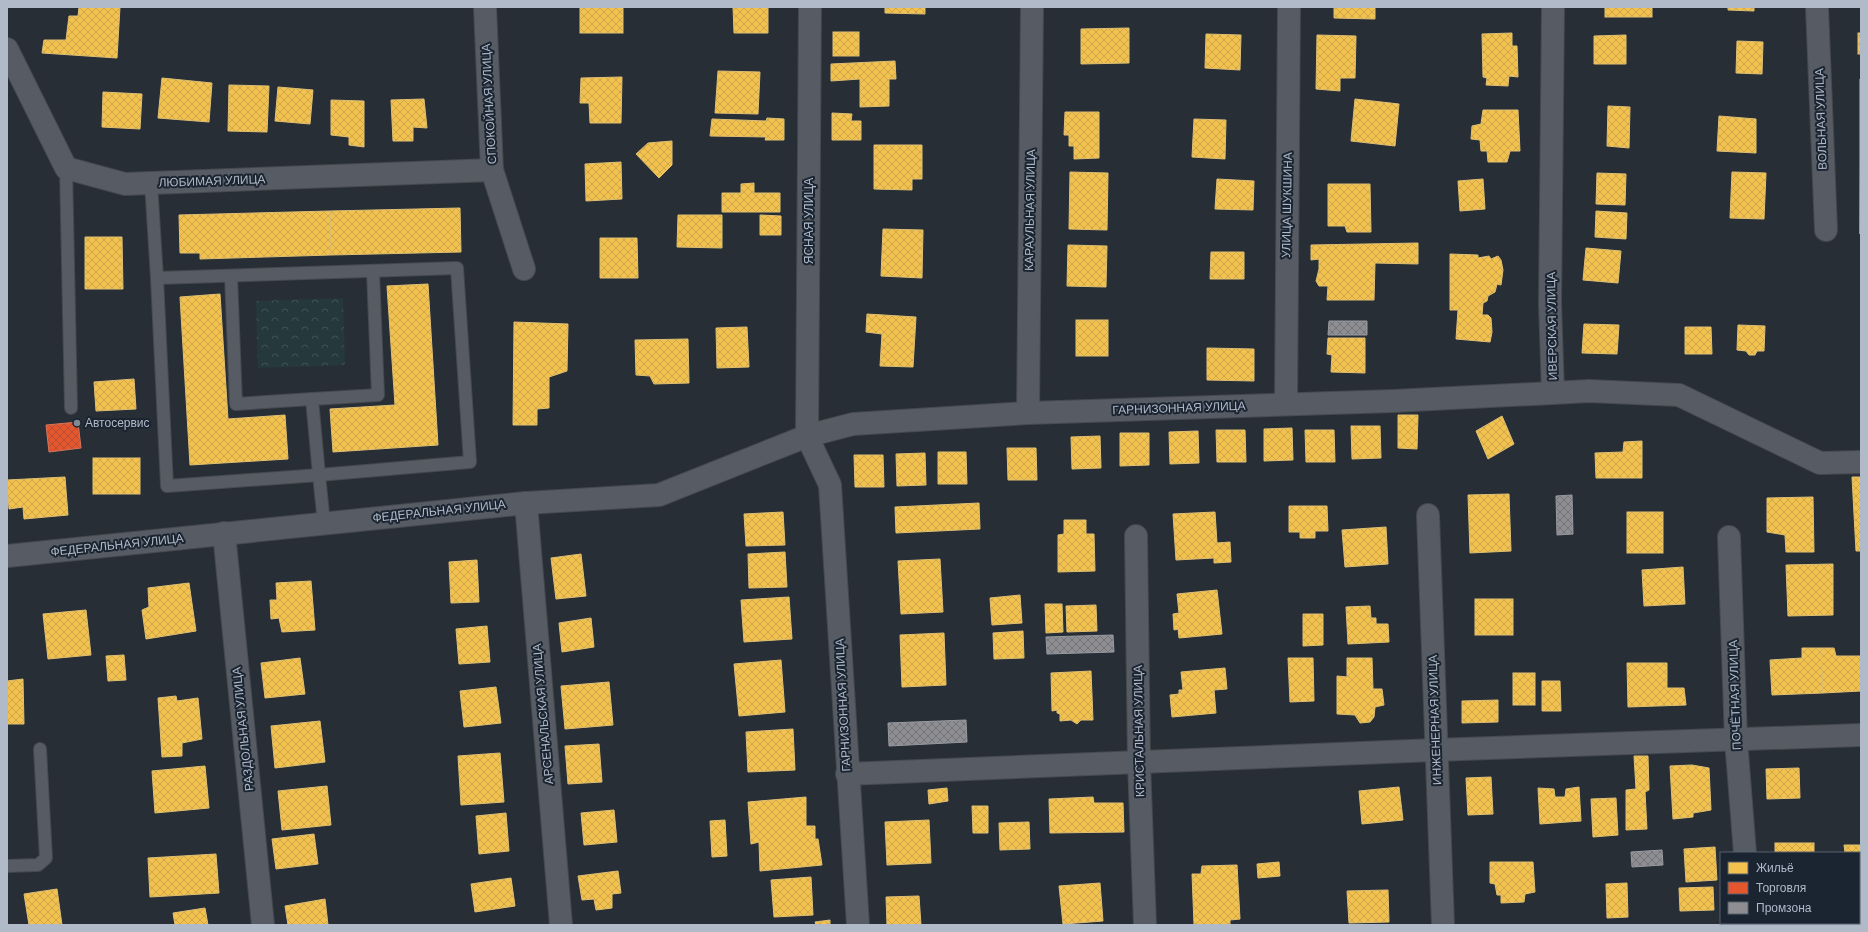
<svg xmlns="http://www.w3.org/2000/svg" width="1868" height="932" viewBox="0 0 1868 932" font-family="'DM Sans',sans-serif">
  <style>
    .forest { fill: url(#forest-crowns) }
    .homes { fill: url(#homes-cross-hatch); stroke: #debf73 }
    .shops { fill: url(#shops-cross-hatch); stroke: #d5755c }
    .industry { fill: url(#industry-cross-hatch); stroke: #989aa2 }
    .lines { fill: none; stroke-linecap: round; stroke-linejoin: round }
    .lane-casing { stroke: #44494f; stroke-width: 14 }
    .street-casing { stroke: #44494f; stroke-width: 24 }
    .lane { stroke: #575c64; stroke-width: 12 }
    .street { stroke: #575c64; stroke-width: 22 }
    .poi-dot { fill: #818995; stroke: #1b2431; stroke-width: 1.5 }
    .labels { text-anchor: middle; stroke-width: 4; stroke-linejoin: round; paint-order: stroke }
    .street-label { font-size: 12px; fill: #b1bac8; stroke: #1b2431 }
    .poi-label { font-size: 12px; fill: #b1bac8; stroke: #1b2431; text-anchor: start }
  </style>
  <defs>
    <pattern id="forest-crowns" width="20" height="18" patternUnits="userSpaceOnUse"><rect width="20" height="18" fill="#25383c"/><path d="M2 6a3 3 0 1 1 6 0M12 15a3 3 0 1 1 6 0" fill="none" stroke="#425357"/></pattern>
    <pattern id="homes-cross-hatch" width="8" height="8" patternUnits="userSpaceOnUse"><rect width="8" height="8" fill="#f2c14e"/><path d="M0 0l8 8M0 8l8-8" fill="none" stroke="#cca64a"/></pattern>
    <pattern id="shops-cross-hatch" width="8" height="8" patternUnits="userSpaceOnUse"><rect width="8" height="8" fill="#e4572e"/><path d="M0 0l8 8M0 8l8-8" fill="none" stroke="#b84f32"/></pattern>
    <pattern id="industry-cross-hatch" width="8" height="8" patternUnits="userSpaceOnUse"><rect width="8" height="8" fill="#8d8d92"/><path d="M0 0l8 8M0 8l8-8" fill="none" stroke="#737478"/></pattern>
  </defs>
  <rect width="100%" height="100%" fill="#282e36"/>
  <polygon class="forest" points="343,298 345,365 258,368 256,301"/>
  <g class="homes">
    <polygon points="79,7 120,7 117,58 42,53 44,40 66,40 69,16 78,16"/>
    <rect x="580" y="7" width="43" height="26"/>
    <polygon points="733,7 768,7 768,33 734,33"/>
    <polygon points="885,7 925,7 925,14 885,13"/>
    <polygon points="1334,7 1375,7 1375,19 1334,18"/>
    <rect x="1605" y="7" width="47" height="10"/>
    <polygon points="1728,7 1754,7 1754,11 1728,10"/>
    <polygon points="1129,28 1129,63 1081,64 1081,29"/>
    <rect x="833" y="32" width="26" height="24"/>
    <polygon points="1512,33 1512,46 1517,46 1518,77 1509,76 1508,86 1486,85 1487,78 1483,77 1482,34"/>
    <rect x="1858" y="33" width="3" height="21"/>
    <polygon points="1206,34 1241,35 1240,70 1205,68"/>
    <polygon points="1317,35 1356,36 1355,78 1340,78 1340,91 1316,89"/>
    <polygon points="1626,35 1626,64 1594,64 1594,36"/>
    <polygon points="1737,41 1763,42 1762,74 1736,73"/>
    <polygon points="895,61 896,79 889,79 889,106 860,107 860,79 831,81 831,64"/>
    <polygon points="718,71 760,72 758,114 715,113"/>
    <polygon points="622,77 621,123 590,123 589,103 580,103 581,78"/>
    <polygon points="162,78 212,83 209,122 158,118"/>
    <polygon points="1860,79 1861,79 1860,234"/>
    <polygon points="229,85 269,86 267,132 228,131"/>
    <polygon points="278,87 313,90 310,124 275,121"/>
    <polygon points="103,92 142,94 140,129 102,127"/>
    <polygon points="424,99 427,128 413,127 413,141 393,141 391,100"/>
    <polygon points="1355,99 1399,104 1395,146 1351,141"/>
    <polygon points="331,100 364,101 364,147 349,145 349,137 331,135"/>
    <polygon points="1608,106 1630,107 1629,148 1607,146"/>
    <polygon points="1483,110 1518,110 1520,151 1510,151 1507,162 1488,162 1487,151 1481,151 1480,140 1471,139 1472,126 1481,124"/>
    <polygon points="1065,112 1099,112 1099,158 1074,159 1074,146 1069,146 1069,135 1064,135"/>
    <polygon points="832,113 852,114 851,121 861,121 861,140 832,140"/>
    <polygon points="1719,116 1756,119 1756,153 1717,151"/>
    <polygon points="767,118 784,119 784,140 765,140 766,137 710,136 712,119 766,121"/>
    <polygon points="1194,119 1226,120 1225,159 1192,157"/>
    <polygon points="672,141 672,165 659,178 636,154 648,143"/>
    <polygon points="874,145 922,145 922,179 912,179 912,190 874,189"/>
    <polygon points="621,162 622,199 586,201 585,164"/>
    <polygon points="1070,172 1108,173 1107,230 1069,229"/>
    <polygon points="1732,172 1766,173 1764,219 1730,218"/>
    <polygon points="1597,173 1626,174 1625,205 1596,204"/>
    <polygon points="1217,179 1254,181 1253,210 1215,209"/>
    <polygon points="1483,179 1485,209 1460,211 1458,181"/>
    <polygon points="754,183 754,193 780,193 780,212 722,212 722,193 741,193 741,184"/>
    <polygon points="1328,184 1370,184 1371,232 1347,232 1345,226 1328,226"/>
    <polygon points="460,208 461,252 331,255 330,211"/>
    <polygon points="330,211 331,255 200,259 200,253 180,253 179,215"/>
    <polygon points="1596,211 1627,213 1626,239 1595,237"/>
    <polygon points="678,215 722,215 722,248 677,247"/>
    <polygon points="760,215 781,216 781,235 760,235"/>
    <polygon points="883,229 923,230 922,278 881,276"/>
    <polygon points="85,237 122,237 123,289 85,289"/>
    <polygon points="600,238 637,238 638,278 600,278"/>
    <polygon points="1418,243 1418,264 1375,263 1374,300 1327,300 1328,286 1319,286 1316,281 1319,269 1319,259 1311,260 1311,245"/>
    <polygon points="1068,245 1107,246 1106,287 1067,286"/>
    <polygon points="1586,248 1621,251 1618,283 1583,280"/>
    <polygon points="1211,252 1244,252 1244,279 1210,279"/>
    <polygon points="1450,254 1478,255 1478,258 1489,256 1491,259 1498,256 1501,260 1503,270 1501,285 1497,284 1495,292 1488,296 1487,301 1483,303 1482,315 1488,315 1491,318 1492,332 1490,342 1456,339 1458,310 1450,310"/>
    <polygon points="428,284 438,445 333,452 330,409 395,405 387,286"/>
    <polygon points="220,294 228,419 285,415 288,459 190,465 180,297"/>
    <polygon points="867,314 916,317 913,367 880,366 882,334 866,332"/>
    <rect x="1076" y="320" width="32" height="36"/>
    <polygon points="514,322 568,324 567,371 549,377 549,408 537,409 537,425 513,425"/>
    <polygon points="1584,324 1619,325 1617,354 1582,353"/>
    <polygon points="1738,325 1765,326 1764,351 1757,351 1755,355 1749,355 1746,351 1737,350"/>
    <polygon points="747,327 749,367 717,368 716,328"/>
    <polygon points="1685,327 1711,327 1712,354 1685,354"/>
    <polygon points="1328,338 1365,338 1365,373 1331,372 1332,355 1327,354"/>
    <polygon points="688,339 689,383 654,384 650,376 636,375 635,340"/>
    <polygon points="1207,348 1254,349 1254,381 1207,380"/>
    <polygon points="134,379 136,409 96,411 94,382"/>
    <polygon points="1398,415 1418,415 1417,449 1398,448"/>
    <polygon points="1502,416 1514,444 1488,459 1476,431"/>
    <polygon points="1351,426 1380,426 1381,458 1352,459"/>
    <polygon points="1292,428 1293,460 1264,461 1264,429"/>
    <polygon points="1216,430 1245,430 1246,462 1217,462"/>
    <polygon points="1305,430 1334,430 1335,462 1306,462"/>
    <polygon points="1198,431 1199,463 1170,464 1169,432"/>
    <polygon points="1120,433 1149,433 1149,465 1120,466"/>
    <polygon points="1100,436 1101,468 1072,469 1071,437"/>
    <polygon points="1642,441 1642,478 1596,478 1595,453 1623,452 1624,442"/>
    <polygon points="1007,448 1036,448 1037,480 1008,480"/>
    <polygon points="938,452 966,452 967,484 938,484"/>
    <polygon points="925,453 926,485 897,486 896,454"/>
    <polygon points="854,455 883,455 884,487 855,487"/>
    <rect x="93" y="458" width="47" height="36"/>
    <polygon points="65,477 68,515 24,519 23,507 9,509 7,480"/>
    <polygon points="1852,477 1861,477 1861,551 1856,551"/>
    <polygon points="1509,494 1511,551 1470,553 1468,495"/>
    <polygon points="1813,497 1814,552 1786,552 1785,535 1767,532 1767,498"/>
    <polygon points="979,503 980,529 896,533 895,507"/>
    <polygon points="1289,506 1327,506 1328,531 1315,531 1315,538 1300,538 1300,532 1289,532"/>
    <polygon points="783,512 785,545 746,546 744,514"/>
    <polygon points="1215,512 1217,543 1230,542 1231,562 1214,563 1214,558 1176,560 1173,514"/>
    <rect x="1627" y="512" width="36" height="41"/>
    <polygon points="1064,520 1086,520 1086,534 1094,534 1095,571 1058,572 1058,535 1064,534"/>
    <polygon points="1386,527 1388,564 1345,567 1342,530"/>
    <polygon points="785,552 787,587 749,588 748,554"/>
    <polygon points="581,554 586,596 556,599 551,558"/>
    <polygon points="940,559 943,612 901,614 898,561"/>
    <polygon points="477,560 479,602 451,603 449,562"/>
    <polygon points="1833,564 1833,615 1788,616 1786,565"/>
    <polygon points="1683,567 1685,604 1644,606 1642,570"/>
    <polygon points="311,581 315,630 282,632 279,618 271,619 270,600 277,600 276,583"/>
    <polygon points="189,583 196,631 146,639 142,610 149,607 148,588"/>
    <polygon points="1217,590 1222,634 1179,638 1178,629 1174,630 1173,614 1179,613 1177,594"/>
    <polygon points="1020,595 1022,623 992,625 990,598"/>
    <polygon points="789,597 792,639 744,642 741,600"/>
    <rect x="1475" y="599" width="38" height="36"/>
    <polygon points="1045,604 1062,604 1063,632 1046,633"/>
    <polygon points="1096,605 1097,631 1067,632 1066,606"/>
    <polygon points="1370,606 1371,618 1376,618 1376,624 1388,624 1389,642 1348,644 1346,607"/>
    <polygon points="86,610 91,655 48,659 43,614"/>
    <polygon points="1303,614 1323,614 1323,645 1303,646"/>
    <polygon points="591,618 594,647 562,652 559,623"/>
    <polygon points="487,626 490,662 459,664 456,629"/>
    <polygon points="1023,631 1024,658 994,659 993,633"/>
    <polygon points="944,633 946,685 902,687 900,635"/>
    <polygon points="1802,648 1821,648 1823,693 1772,695 1770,660 1802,658"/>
    <polygon points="1821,648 1834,648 1836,656 1861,656 1861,691 1823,693"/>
    <polygon points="124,655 126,680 108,681 106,656"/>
    <polygon points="300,658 305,694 265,698 261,663"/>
    <polygon points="1288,658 1313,658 1314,701 1290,702"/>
    <polygon points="1347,658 1372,658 1373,689 1382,689 1384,705 1375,707 1374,717 1370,722 1360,723 1355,715 1337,714 1337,676 1347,677"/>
    <polygon points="781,660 785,712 739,716 734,664"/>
    <polygon points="1627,663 1667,663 1667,688 1684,688 1686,705 1628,707"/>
    <polygon points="1225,668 1227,689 1214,690 1216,713 1172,717 1170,695 1179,694 1179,690 1183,690 1181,672"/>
    <polygon points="1091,671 1093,720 1081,720 1077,724 1071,720 1060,721 1060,714 1057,713 1057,710 1052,711 1051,673"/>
    <rect x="1513" y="673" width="22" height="32"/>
    <polygon points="23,679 24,724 7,724 7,681"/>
    <polygon points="1542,681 1560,681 1561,711 1542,711"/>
    <polygon points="609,682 613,725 565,729 561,686"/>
    <polygon points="496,687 501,723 464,727 460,691"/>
    <polygon points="176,696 177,701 198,698 202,739 182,743 182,756 162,757 158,698"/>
    <polygon points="1498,700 1498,722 1462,723 1462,701"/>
    <polygon points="320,721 325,762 275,768 271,726"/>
    <polygon points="793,729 795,770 748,772 746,732"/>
    <polygon points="599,744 602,782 568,784 565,746"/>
    <polygon points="500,753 504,802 461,805 458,756"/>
    <polygon points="1634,756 1648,756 1649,790 1645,792 1647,829 1626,830 1626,790 1636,789"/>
    <polygon points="1692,765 1709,768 1711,810 1693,813 1693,817 1673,819 1670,766"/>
    <polygon points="205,766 209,808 155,813 152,771"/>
    <polygon points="1799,768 1800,798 1767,799 1766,769"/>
    <polygon points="1491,777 1493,814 1468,815 1466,778"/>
    <polygon points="327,786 331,825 282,830 278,791"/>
    <polygon points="1399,787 1403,820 1362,824 1359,791"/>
    <polygon points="1579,787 1581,821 1540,824 1538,788 1554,789 1555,797 1565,797 1566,789"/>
    <polygon points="947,788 948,801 929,804 928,790"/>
    <polygon points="806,797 806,826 815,826 815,839 818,839 822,865 760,871 759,842 751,844 748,802"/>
    <polygon points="1093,797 1094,803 1123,803 1124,832 1050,833 1049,799"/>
    <polygon points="1616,798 1618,835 1593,837 1591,799"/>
    <polygon points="972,806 988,806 988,833 973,833"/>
    <polygon points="614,810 617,842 584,845 581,813"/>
    <polygon points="506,813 509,851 479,854 476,816"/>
    <polygon points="725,820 727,856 712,857 710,821"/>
    <polygon points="929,820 931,863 887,865 885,822"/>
    <polygon points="1029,822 1030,849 1000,850 999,823"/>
    <polygon points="314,834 318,864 276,869 272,839"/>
    <rect x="1775" y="843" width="39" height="10"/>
    <polygon points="1844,845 1861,845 1861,868 1859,868 1859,853 1845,853"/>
    <polygon points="1715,847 1717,880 1686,882 1684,849"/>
    <polygon points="216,854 219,893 150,897 148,858"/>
    <polygon points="1279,862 1280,876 1258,878 1257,864"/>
    <polygon points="1490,862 1533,862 1535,892 1525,894 1524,902 1501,903 1501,895 1497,895 1495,884 1490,883"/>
    <polygon points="1237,865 1240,919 1230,920 1230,925 1194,925 1192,874 1201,874 1202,866"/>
    <polygon points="618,871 621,893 612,894 612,908 596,910 594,899 582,900 578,876"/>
    <polygon points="811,877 813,915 774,917 771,880"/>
    <polygon points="511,878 515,906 475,912 471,884"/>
    <polygon points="1100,883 1103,921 1063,924 1059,886"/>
    <polygon points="1627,883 1628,917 1607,918 1606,884"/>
    <polygon points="1713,887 1714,910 1680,911 1679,888"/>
    <polygon points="57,889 62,925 29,925 24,894"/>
    <polygon points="1388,890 1389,922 1349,923 1347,891"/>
    <polygon points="919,896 921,925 887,925 886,897"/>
    <polygon points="325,899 328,925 288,925 285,906"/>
    <polygon points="205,908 208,925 175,925 173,913"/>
    <polygon points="830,920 830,925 816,925 815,922"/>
  </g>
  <polygon class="shops" points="78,422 81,448 49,452 46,425"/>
  <g class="industry">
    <polygon points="1329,321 1367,321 1367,335 1328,335"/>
    <polygon points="1572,495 1573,534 1557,535 1556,496"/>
    <polygon points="1113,635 1114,652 1047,654 1046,637"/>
    <polygon points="966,720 967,742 889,746 888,723"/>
    <polygon points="1662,850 1663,865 1632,867 1631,852"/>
    <rect x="1765" y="923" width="36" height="2"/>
  </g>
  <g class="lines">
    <defs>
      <g id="lane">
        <polyline points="66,168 71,408"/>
        <polyline points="151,183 157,278 457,268 470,462 319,475 324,523"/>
        <polyline points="231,276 236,404 312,399"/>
        <polyline points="157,278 167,486 319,475 312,399 378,395 373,272"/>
        <polyline points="7,866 38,865 46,858 40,749"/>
      </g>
      <g id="street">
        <polyline points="485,7 492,170 524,269"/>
        <polyline points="810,7 807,436 853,424 1028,413 1393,401 1553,393"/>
        <polyline points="1553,7 1550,303 1553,393 1589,391 1679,395 1820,463 1861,462"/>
        <polyline points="1817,7 1826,230"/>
        <polyline points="7,49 66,168 125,184 492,170"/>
        <polyline points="1286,404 1289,7"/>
        <polyline points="1028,413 1032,7"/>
        <polyline points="526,503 561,925"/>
        <polyline points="1428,515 1443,925"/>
        <polyline points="224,533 263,925"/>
        <polyline points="1136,536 1139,762 1145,925"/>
        <polyline points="1729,537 1736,740 1745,853"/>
        <polyline points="7,556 526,503 659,495 807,436 830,485 858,925"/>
        <polyline points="847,774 1435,750 1861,735"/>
        <polyline points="1750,923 1750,924"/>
      </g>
    </defs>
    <use href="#lane" class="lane-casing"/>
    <use href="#street" class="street-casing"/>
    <use href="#lane" class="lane"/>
    <use href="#street" class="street"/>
  </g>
  <circle class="poi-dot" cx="77" cy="423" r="4"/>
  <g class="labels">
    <g class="street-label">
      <text transform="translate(489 104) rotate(-93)" y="4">СПОКОЙНАЯ УЛИЦА</text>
      <text transform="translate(1821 119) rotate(-92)" y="4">ВОЛЬНАЯ УЛИЦА</text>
      <text transform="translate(212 181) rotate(-2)" y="4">ЛЮБИМАЯ УЛИЦА</text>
      <text transform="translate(1287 205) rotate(-89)" y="4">УЛИЦА ШУКШИНА</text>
      <text transform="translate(1030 210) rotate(-89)" y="4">КАРАУЛЬНАЯ УЛИЦА</text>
      <text transform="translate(809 221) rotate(-90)" y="4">ЯСНАЯ УЛИЦА</text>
      <text transform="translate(1552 326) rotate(-91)" y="4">ИВЕРСКАЯ УЛИЦА</text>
      <text transform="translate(1179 408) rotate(-2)" y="4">ГАРНИЗОННАЯ УЛИЦА</text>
      <text transform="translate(439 511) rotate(-6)" y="4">ФЕДЕРАЛЬНАЯ УЛИЦА</text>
      <text transform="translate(117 545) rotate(-6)" y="4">ФЕДЕРАЛЬНАЯ УЛИЦА</text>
      <text transform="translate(1735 695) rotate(-92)" y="4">ПОЧЁТНАЯ УЛИЦА</text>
      <text transform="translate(843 705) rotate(-93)" y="4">ГАРНИЗОННАЯ УЛИЦА</text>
      <text transform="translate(543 714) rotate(-95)" y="4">АРСЕНАЛЬСКАЯ УЛИЦА</text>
      <text transform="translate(1435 720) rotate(-92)" y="4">ИНЖЕНЕРНАЯ УЛИЦА</text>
      <text transform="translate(243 729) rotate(-96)" y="4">РАЗДОЛЬНАЯ УЛИЦА</text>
      <text transform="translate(1139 731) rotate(-91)" y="4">КРИСТАЛЬНАЯ УЛИЦА</text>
    </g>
    <g class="poi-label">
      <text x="85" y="427">Автосервис</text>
    </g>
  </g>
  <rect width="1868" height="932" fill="none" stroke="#b1bac8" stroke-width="16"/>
  <rect x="1720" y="852" width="140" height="72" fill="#1b2431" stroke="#57606d"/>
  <rect x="1728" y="862" width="20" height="12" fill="#f2c14e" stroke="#57606d"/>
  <text x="1756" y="872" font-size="12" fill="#b1bac8">Жильё</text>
  <rect x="1728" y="882" width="20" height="12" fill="#e4572e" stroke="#57606d"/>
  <text x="1756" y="892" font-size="12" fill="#b1bac8">Торговля</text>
  <rect x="1728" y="902" width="20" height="12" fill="#8d8d92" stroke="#57606d"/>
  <text x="1756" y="912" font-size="12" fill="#b1bac8">Промзона</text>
</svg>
